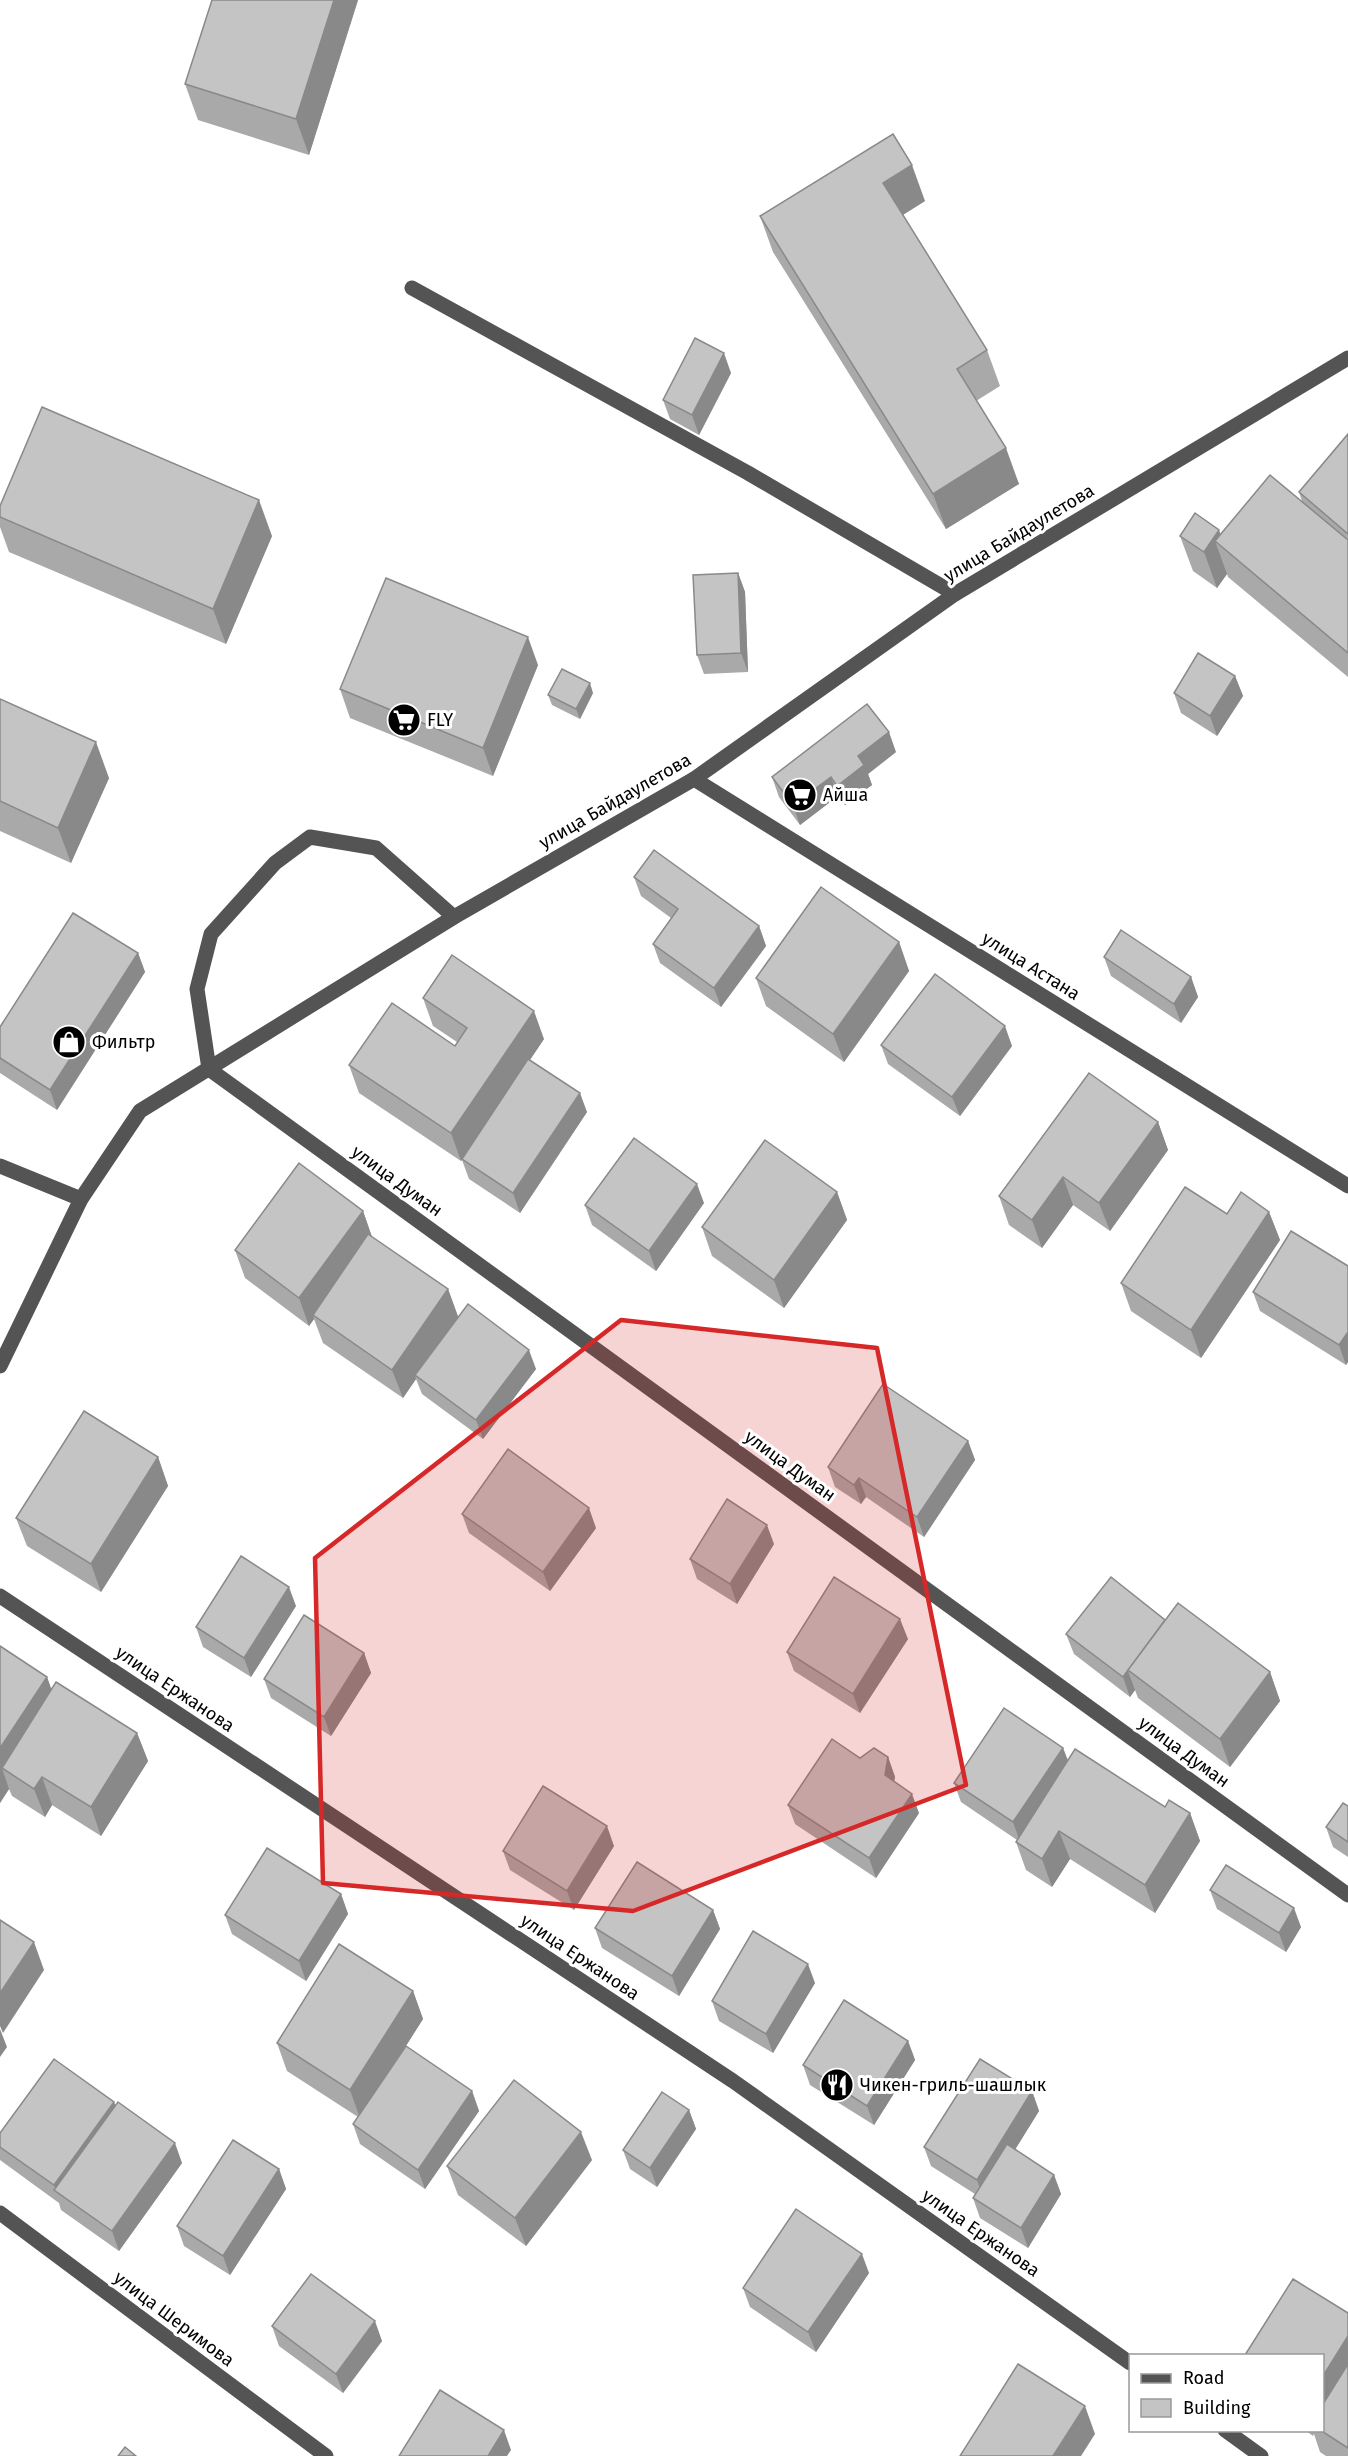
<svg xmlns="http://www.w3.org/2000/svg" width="1348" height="2456" viewBox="0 0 1348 2456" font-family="'Fira Sans',sans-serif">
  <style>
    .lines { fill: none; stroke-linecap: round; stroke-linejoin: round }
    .minor { stroke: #545454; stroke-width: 15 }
    .wall { fill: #a9a9a9 }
    .shaded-wall { fill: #898989 }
    .building { fill: #c4c4c4; stroke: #898989; stroke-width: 1.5 }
    .marked { fill: #d62828; fill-opacity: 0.2; stroke: #d62828; stroke-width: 4.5; stroke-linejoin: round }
    .labels { text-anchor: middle; stroke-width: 6; stroke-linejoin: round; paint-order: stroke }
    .street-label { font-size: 18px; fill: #000; stroke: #fff }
    .poi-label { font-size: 18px; fill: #000; stroke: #fff; text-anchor: start }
  </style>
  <rect width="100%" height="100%" fill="#fff"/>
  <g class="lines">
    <g class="minor">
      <polyline points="412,288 748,473 955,594"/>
      <polyline points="694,779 1348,1186"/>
      <polyline points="454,917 376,848 310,837 275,863 211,934 197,989 209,1069 1348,1895"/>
      <polyline points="0,1166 81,1199"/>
      <polyline points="0,1366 81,1199 140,1111 454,917 694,779 955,594 1348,358"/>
      <polyline points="0,1596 733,2081 1130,2363"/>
      <polyline points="0,2213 326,2456"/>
      <polyline points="1225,2430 1261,2456"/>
    </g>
  </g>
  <g class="wall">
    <polygon points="358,0 309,155 198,120 185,84"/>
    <polygon points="925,201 903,215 987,350 1000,386 976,401 1019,484 946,529 773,252 760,216"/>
    <polygon points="731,373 699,435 670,419 663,400"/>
    <polygon points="1348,434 1348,677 1228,577 1227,574 1217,588 1193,571 1180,536 1221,534 1302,501 1299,492"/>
    <polygon points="0,506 272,536 226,644 9,552 0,527"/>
    <polygon points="738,573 745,592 748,672 704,674 697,655"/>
    <polygon points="538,665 493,776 350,718 340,689"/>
    <polygon points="1235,676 1243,696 1217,736 1181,713 1174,693"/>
    <polygon points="593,693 580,719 552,705 548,695"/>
    <polygon points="0,699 109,778 71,863 0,831"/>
    <polygon points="896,752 868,774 872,785 845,805 838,796 800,825 779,797 772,777"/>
    <polygon points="634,877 759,926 766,946 721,1007 660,963 653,944 671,918 641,896"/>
    <polygon points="899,942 909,971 844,1062 766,1006 756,978"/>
    <polygon points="138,953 145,972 57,1110 0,1073 0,1027"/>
    <polygon points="1104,957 1191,977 1198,997 1181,1023 1111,976"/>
    <polygon points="423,998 544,1039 530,1060 587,1112 520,1213 469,1179 462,1160 461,1161 359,1093 349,1065 455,1046 457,1042 433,1026"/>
    <polygon points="881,1045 1012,1046 960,1116 888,1064"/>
    <polygon points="1158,1122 1168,1150 1110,1231 1073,1205 1042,1248 1009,1225 999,1196"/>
    <polygon points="837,1192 847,1220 784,1308 712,1256 702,1227"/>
    <polygon points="704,1203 656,1271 592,1225 585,1205"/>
    <polygon points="363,1211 372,1237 448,1289 458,1316 536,1369 483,1439 422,1394 416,1379 403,1398 323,1343 314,1319 309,1326 245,1278 235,1250"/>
    <polygon points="1269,1212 1280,1240 1201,1358 1131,1311 1121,1283"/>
    <polygon points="1348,1266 1348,1362 1346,1365 1260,1311 1253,1292"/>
    <polygon points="968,1441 975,1460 924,1537 866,1497 861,1504 835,1487 828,1467"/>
    <polygon points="158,1457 168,1486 101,1592 27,1546 16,1518"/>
    <polygon points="462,1514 596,1528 550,1591 469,1533"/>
    <polygon points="774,1544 737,1604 697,1579 690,1559"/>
    <polygon points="296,1606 251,1677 203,1647 196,1627"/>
    <polygon points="1165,1620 1270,1672 1280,1701 1230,1767 1138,1698 1135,1690 1130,1697 1074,1654 1066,1634"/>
    <polygon points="908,1639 860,1713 794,1671 787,1652"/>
    <polygon points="0,1646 47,1677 51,1689 137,1733 148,1761 101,1836 52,1805 45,1817 12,1796 9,1789 0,1803"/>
    <polygon points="364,1653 371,1673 331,1736 271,1698 264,1679"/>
    <polygon points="1063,1748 1068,1760 1165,1807 1190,1813 1200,1841 1155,1913 1070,1859 1052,1887 1026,1870 1016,1842 1017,1840 961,1802 954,1783"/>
    <polygon points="888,1757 895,1777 894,1781 919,1813 876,1878 795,1824 788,1805 860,1758"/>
    <polygon points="1348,1806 1348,1857 1333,1847 1326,1827"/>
    <polygon points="614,1846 574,1910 510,1870 503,1851"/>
    <polygon points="1210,1890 1301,1927 1286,1952 1217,1909"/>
    <polygon points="341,1894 348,1914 306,1981 232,1934 225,1915"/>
    <polygon points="713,1910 720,1929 679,1996 602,1948 595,1928"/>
    <polygon points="815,1983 773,2053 719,2021 712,2001"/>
    <polygon points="413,1991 423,2019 399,2057 472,2091 479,2111 425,2189 360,2144 353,2124 358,2117 287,2071 277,2043"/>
    <polygon points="908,2041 915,2060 874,2125 810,2085 803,2065"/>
    <polygon points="1032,2091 1039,2111 1015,2149 1054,2175 1061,2194 1028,2248 980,2218 973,2198 975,2194 931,2166 924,2147"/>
    <polygon points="114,2102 115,2105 182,2163 119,2251 61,2210 59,2203 0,2160 0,2133"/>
    <polygon points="689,2110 696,2129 657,2187 630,2169 623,2150"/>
    <polygon points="592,2160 526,2246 458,2195 447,2166"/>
    <polygon points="279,2169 286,2189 230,2275 184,2246 177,2226"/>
    <polygon points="869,2273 816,2352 750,2307 743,2288"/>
    <polygon points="1348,2313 1348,2456 1326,2456 1320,2452 1314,2434 1313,2436 1305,2430 1323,2430"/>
    <polygon points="272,2326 382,2341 343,2393 279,2346"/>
  </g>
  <g class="shaded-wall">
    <polygon points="334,0 358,0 309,155 296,119"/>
    <polygon points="912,165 925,201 896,219 883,183"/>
    <polygon points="724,353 731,373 699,435 692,415"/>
    <polygon points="1006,448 1019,484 946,529 933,494"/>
    <polygon points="259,500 272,536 226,644 213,609"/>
    <polygon points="1219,530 1227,551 1215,541 1227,574 1217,588 1204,552"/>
    <polygon points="738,573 745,592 748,672 741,653"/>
    <polygon points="528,637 538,665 493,776 483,748"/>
    <polygon points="1235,676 1243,696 1217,736 1210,716"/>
    <polygon points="590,683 593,693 580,719 576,709"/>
    <polygon points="889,732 896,752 868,774 872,785 845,805 837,786 858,756"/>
    <polygon points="96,742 109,778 71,863 58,828"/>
    <polygon points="831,777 838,796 800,825 793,805"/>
    <polygon points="759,926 766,946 721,1007 714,988"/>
    <polygon points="899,942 909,971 844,1062 833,1034"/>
    <polygon points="138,953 145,972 57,1110 50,1090"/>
    <polygon points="1191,977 1198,997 1181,1023 1174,1004"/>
    <polygon points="534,1011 544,1039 461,1161 451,1133"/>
    <polygon points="1005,1026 1012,1046 960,1116 952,1097"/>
    <polygon points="580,1093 587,1112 520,1213 513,1193"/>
    <polygon points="1158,1122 1168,1150 1110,1231 1099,1203"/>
    <polygon points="1063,1177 1073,1205 1042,1248 1032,1220"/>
    <polygon points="697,1184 704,1203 656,1271 649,1251"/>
    <polygon points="837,1192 847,1220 784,1308 774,1280"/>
    <polygon points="363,1211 373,1240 313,1315 314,1319 309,1326 299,1298"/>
    <polygon points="1269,1212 1280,1240 1201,1358 1191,1330"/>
    <polygon points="448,1289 458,1317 415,1375 416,1379 403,1398 392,1370"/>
    <polygon points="1348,1332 1348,1362 1346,1365 1339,1345"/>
    <polygon points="529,1350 536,1369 483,1439 476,1420"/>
    <polygon points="968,1441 975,1460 924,1537 917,1517"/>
    <polygon points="158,1457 168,1486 101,1592 91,1564"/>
    <polygon points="859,1478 866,1497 861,1504 854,1485"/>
    <polygon points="589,1508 596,1528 550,1591 543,1572"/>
    <polygon points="767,1525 774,1544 737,1604 730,1584"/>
    <polygon points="289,1587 296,1606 251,1677 244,1658"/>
    <polygon points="900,1619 908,1639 860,1713 853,1694"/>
    <polygon points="364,1653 371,1673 331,1736 324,1717"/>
    <polygon points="1128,1671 1135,1690 1130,1697 1123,1677"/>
    <polygon points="1270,1672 1280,1701 1230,1767 1220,1739"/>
    <polygon points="47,1677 60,1713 2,1768 9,1789 0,1803 0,1748"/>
    <polygon points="137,1733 148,1761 101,1836 91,1807"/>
    <polygon points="1063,1748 1070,1767 1020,1842 1013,1822"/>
    <polygon points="888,1757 895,1777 892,1794 885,1775"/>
    <polygon points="42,1777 52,1805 45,1817 34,1789"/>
    <polygon points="912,1794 919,1813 876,1878 869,1858"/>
    <polygon points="1190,1813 1200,1841 1155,1913 1145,1885"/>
    <polygon points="607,1826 614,1846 574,1910 567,1891"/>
    <polygon points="1059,1831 1070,1859 1052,1887 1042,1859"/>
    <polygon points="341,1894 348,1914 306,1981 299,1961"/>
    <polygon points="1294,1908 1301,1927 1286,1952 1279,1933"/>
    <polygon points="713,1910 720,1929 679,1996 672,1976"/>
    <polygon points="34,1942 44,1970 3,2033 0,2026 0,1993"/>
    <polygon points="808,1964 815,1983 773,2053 766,2034"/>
    <polygon points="413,1991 423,2019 360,2118 350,2090"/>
    <polygon points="0,2029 7,2047 0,2057"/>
    <polygon points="908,2041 915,2060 874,2125 867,2106"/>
    <polygon points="472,2091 479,2111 425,2189 418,2170"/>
    <polygon points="1032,2091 1039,2111 984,2200 977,2180"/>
    <polygon points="114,2102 121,2121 56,2191 54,2185"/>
    <polygon points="689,2110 696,2129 657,2187 650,2168"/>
    <polygon points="581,2132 592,2160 526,2246 515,2218"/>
    <polygon points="175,2143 182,2163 119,2251 112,2231"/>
    <polygon points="279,2169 286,2189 230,2275 223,2256"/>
    <polygon points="1054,2175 1061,2194 1028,2248 1021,2228"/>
    <polygon points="862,2254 869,2273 816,2352 808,2332"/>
    <polygon points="375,2321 382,2341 343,2393 336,2374"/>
    <polygon points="1348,2336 1348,2380 1323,2421 1323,2376"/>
    <polygon points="1085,2406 1095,2434 1081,2456 1053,2456"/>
    <polygon points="504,2430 511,2450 507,2456 488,2456"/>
  </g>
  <g class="building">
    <polygon points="212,0 334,0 296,119 185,84"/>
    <polygon points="893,134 912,165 883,183 987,350 957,369 1006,448 933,494 760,216"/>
    <polygon points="695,338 724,353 692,415 663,400"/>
    <polygon points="42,407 259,500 213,609 0,517 0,506"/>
    <polygon points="1348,434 1348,534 1299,492"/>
    <polygon points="1270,475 1348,540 1348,653 1215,541"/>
    <polygon points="1195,513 1219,530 1204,552 1180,536"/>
    <polygon points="738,573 741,653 697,655 693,575"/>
    <polygon points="386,578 528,637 483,748 340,689"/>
    <polygon points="1198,653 1235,676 1210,716 1174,693"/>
    <polygon points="562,669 590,683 576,709 548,695"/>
    <polygon points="0,699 96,742 58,828 0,801"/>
    <polygon points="867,704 889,732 858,756 864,765 837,786 831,777 793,805 772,777"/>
    <polygon points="654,850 759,926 714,988 653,944 678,909 634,877"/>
    <polygon points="821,887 899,942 833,1034 756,978"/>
    <polygon points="73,913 138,953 50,1090 0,1058 0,1027"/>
    <polygon points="1121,930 1191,977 1174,1004 1104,957"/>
    <polygon points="452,955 534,1011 451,1133 349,1065 392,1003 455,1046 467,1028 423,998"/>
    <polygon points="935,974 1005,1026 952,1097 881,1045"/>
    <polygon points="528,1059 580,1093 513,1193 462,1159"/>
    <polygon points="1089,1073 1158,1122 1099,1203 1063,1177 1032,1220 999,1196"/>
    <polygon points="634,1138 697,1184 649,1251 585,1205"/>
    <polygon points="765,1140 837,1192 774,1280 702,1227"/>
    <polygon points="299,1163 363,1211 299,1298 235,1250"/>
    <polygon points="1185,1187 1227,1214 1241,1192 1269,1212 1191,1330 1121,1283"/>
    <polygon points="1291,1231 1348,1266 1348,1332 1339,1345 1253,1292"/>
    <polygon points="368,1234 448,1289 392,1370 313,1315"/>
    <polygon points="468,1304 529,1350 476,1420 415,1375"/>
    <polygon points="883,1384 968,1441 917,1517 859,1478 854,1485 828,1467"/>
    <polygon points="84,1411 158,1457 91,1564 16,1518"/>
    <polygon points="508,1449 589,1508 543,1572 462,1514"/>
    <polygon points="727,1499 767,1525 730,1584 690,1559"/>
    <polygon points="241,1556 289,1587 244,1658 196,1627"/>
    <polygon points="834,1577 900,1619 853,1694 787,1652"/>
    <polygon points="1111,1577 1165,1620 1123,1677 1066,1634"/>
    <polygon points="1178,1603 1270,1672 1220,1739 1128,1670"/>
    <polygon points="304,1615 364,1653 324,1717 264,1679"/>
    <polygon points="0,1646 47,1677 0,1748"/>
    <polygon points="56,1682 137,1733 91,1807 42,1777 34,1789 2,1768"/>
    <polygon points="1004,1708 1063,1748 1013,1822 954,1783"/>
    <polygon points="832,1739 860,1758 874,1748 888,1757 885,1775 912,1794 869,1858 788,1805"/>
    <polygon points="1075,1749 1165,1807 1169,1800 1190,1813 1145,1885 1059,1831 1042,1859 1016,1842"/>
    <polygon points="543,1786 607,1826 567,1891 503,1851"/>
    <polygon points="1343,1803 1348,1806 1348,1842 1326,1827"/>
    <polygon points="267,1848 341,1894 299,1961 225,1915"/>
    <polygon points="637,1862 713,1910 672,1976 595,1928"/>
    <polygon points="1226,1865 1294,1908 1279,1933 1210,1890"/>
    <polygon points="0,1920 34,1942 0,1993"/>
    <polygon points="753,1931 808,1964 766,2034 712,2001"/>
    <polygon points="339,1944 413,1991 350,2090 277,2043"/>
    <polygon points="844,2000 908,2041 867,2106 803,2065"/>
    <polygon points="406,2046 472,2091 418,2170 353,2124"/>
    <polygon points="54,2059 114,2102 54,2185 0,2147 0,2133"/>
    <polygon points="980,2059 1032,2091 977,2180 924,2147"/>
    <polygon points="514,2080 581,2132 515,2218 447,2166"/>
    <polygon points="662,2092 689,2110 650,2168 623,2150"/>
    <polygon points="118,2102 175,2143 112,2231 54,2190"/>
    <polygon points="233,2140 279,2169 223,2256 177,2226"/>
    <polygon points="1007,2144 1054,2175 1021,2228 973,2198"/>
    <polygon points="796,2209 862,2254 808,2332 743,2288"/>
    <polygon points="311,2274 375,2321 336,2374 272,2326"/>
    <polygon points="1293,2279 1348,2313 1348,2336 1323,2376 1323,2355 1245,2355"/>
    <polygon points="1018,2364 1085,2406 1053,2456 960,2456"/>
    <polygon points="1348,2364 1348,2448 1320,2430 1323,2430 1323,2404"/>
    <polygon points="440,2390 504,2430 488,2456 399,2456"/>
    <polygon points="125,2447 136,2456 118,2456"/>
  </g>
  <path class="marked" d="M621 1320 877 1348 966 1785 633 1911 323 1883 315 1558Z"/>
  <defs>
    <symbol id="supermarket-disc" viewBox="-11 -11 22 22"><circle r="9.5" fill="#000" stroke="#fff"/><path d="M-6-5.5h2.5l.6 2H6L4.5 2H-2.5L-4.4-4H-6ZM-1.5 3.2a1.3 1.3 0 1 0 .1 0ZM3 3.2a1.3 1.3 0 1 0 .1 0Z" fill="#fff"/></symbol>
    <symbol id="shop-disc" viewBox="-11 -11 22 22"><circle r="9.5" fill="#000" stroke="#fff"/><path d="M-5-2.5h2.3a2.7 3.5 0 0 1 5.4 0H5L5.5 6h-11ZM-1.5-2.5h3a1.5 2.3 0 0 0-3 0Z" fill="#fff"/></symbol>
    <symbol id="restaurant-disc" viewBox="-11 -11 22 22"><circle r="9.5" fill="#000" stroke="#fff"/><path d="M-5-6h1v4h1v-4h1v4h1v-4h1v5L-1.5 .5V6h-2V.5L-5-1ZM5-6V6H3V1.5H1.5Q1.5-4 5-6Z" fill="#fff"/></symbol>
  </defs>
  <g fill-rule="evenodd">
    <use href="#supermarket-disc" x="385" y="701" width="38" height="38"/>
    <use href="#supermarket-disc" x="781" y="776" width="38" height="38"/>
    <use href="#shop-disc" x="50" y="1023" width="38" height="38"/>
    <use href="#restaurant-disc" x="818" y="2066" width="38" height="38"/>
  </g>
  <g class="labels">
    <g class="street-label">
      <text transform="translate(1019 533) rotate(-31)" y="6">улица Байдаулетова</text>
      <text transform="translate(615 801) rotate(-30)" y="6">улица Байдаулетова</text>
      <text transform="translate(1031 966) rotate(32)" y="6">улица Астана</text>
      <text transform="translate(397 1181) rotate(36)" y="6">улица Думан</text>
      <text transform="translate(790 1466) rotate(36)" y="6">улица Думан</text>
      <text transform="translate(175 1689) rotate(34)" y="6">улица Ержанова</text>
      <text transform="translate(1184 1752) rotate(36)" y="6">улица Думан</text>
      <text transform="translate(580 1957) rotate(34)" y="6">улица Ержанова</text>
      <text transform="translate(981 2233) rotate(35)" y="6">улица Ержанова</text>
      <text transform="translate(174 2319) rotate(37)" y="6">улица Шеримова</text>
    </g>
    <g class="poi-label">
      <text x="427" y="726">FLY</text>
      <text x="823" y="801">Айша</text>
      <text x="92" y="1048">Фильтр</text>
      <text x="860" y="2091">Чикен-гриль-шашлык</text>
    </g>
  </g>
  <rect x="1129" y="2354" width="195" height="78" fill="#ffffff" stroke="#999999" stroke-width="1.5"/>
  <rect x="1141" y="2374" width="30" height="9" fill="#545454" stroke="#999999" stroke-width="1.5"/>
  <text x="1183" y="2384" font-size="18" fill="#000000">Road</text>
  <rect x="1141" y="2399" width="30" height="18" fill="#c4c4c4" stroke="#999999" stroke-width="1.5"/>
  <text x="1183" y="2414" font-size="18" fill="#000000">Building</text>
</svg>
